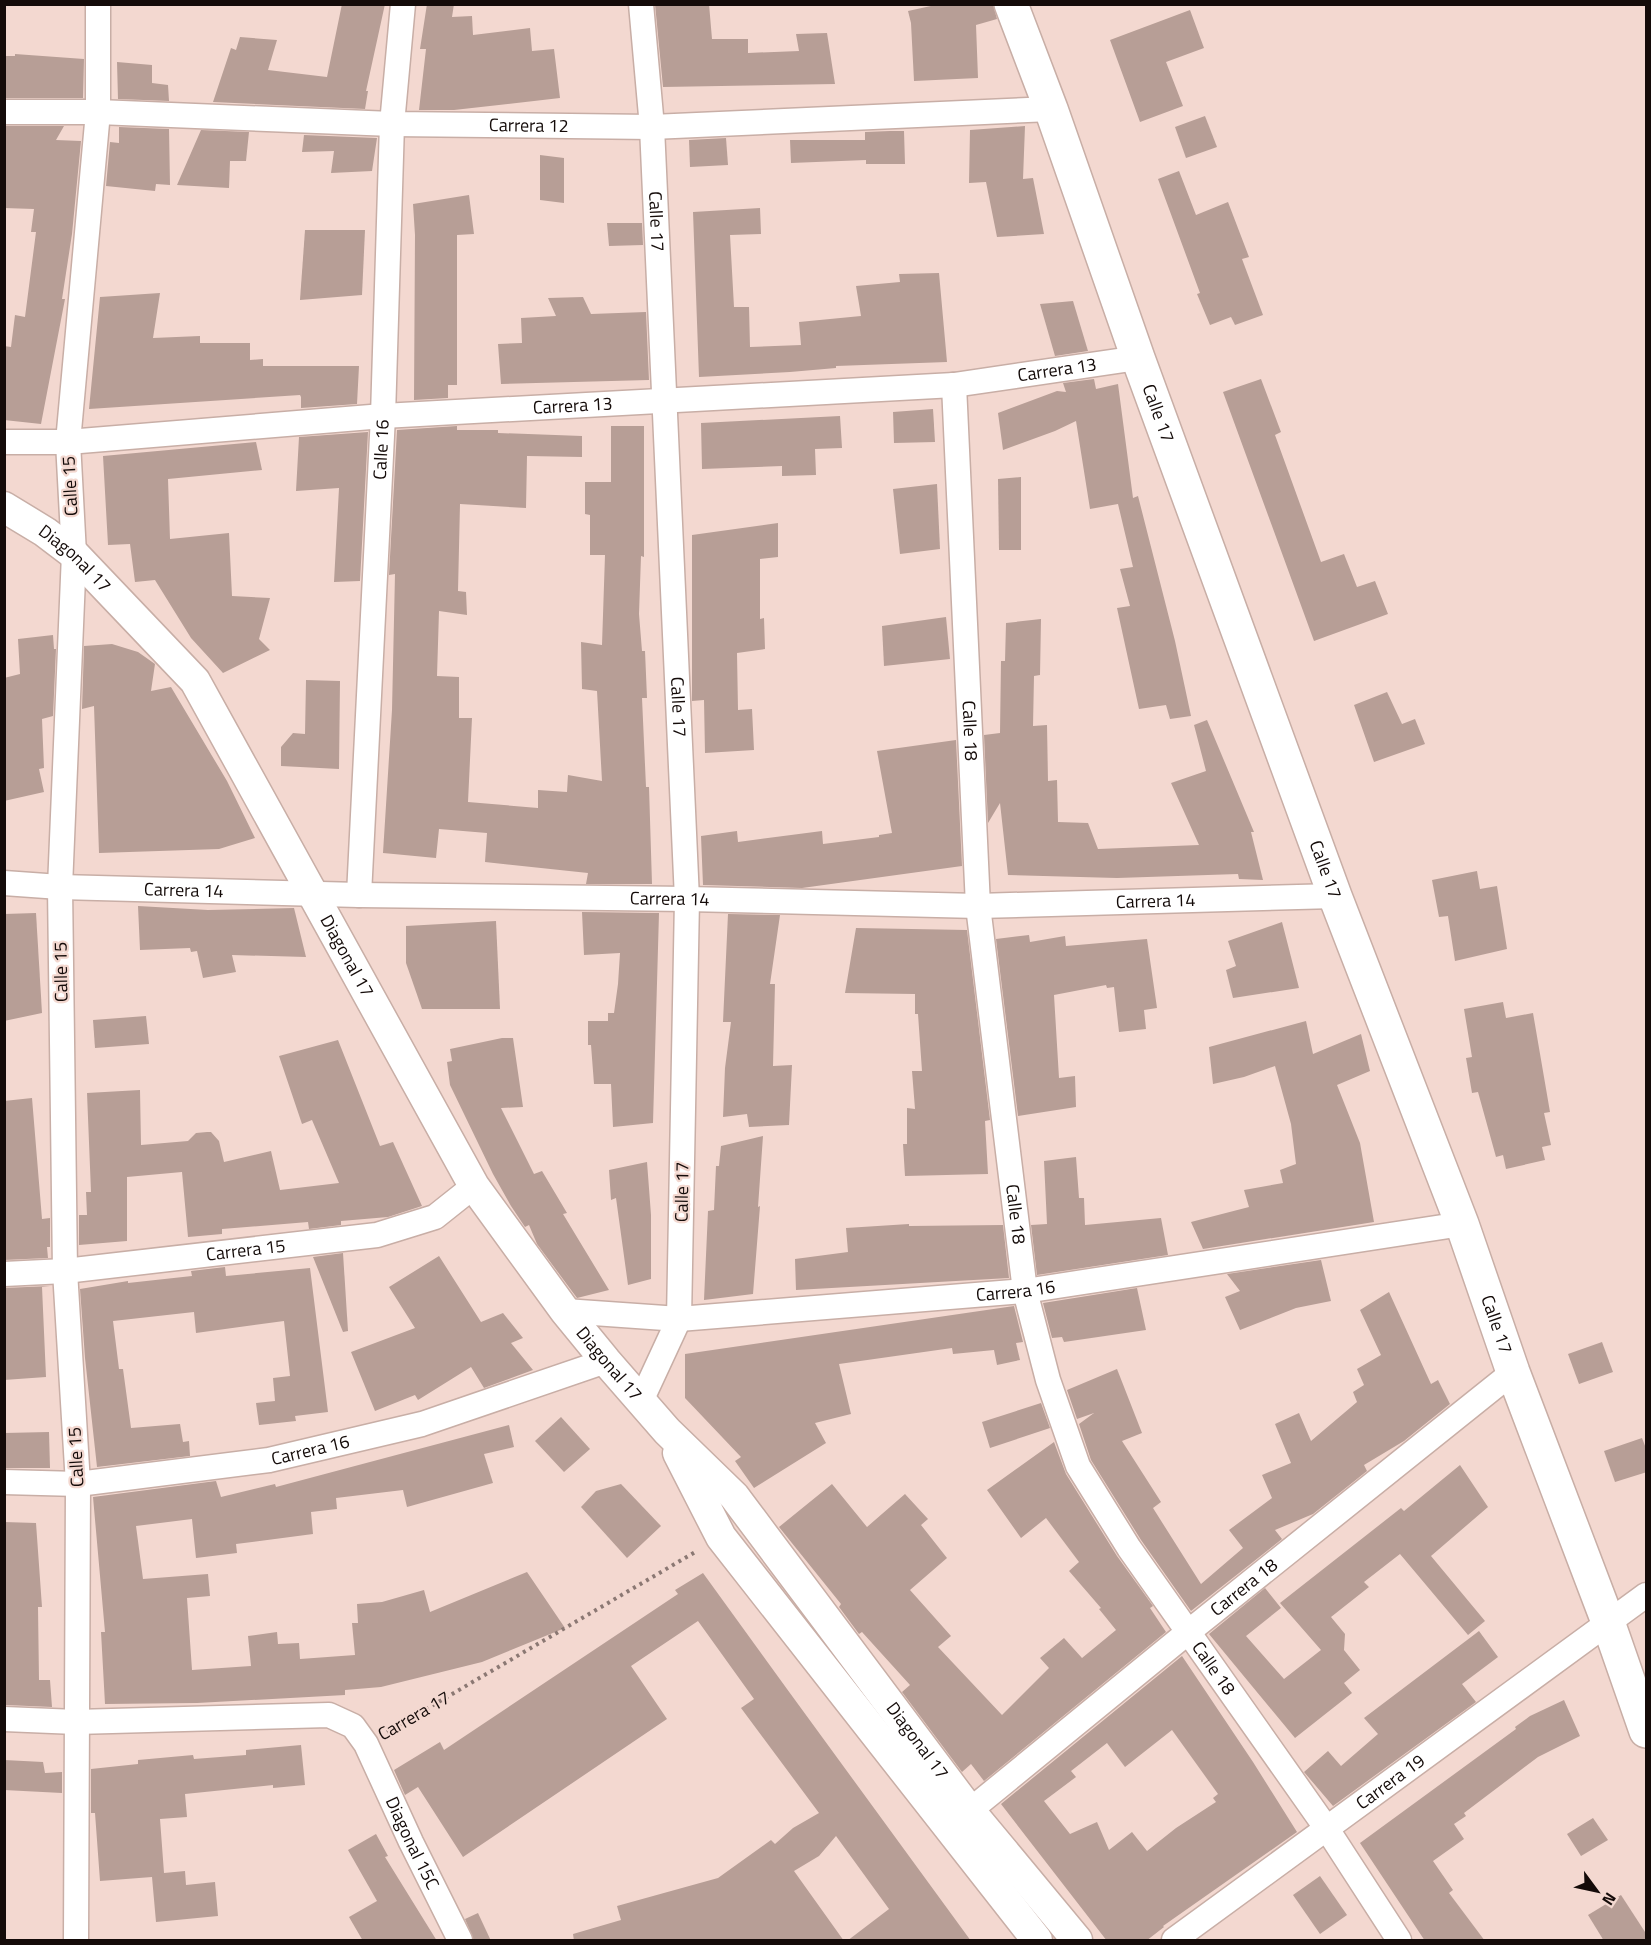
<svg xmlns="http://www.w3.org/2000/svg" width="1651" height="1945" viewBox="0 0 1651 1945" font-family="'Titillium Web',sans-serif">
  <style>
    .building { fill: #b79e96; fill-rule: evenodd }
    .lines { fill: none; stroke-linecap: round; stroke-linejoin: round }
    .minor-casing { stroke: #c8aea6; stroke-width: 27 }
    .tertiary-casing { stroke: #c8aea6; stroke-width: 33 }
    .trunk-casing { stroke: #c8aea6; stroke-width: 36 }
    .path { stroke: #8b7873; stroke-width: 4; stroke-dasharray: 3 4.5; stroke-linecap: butt }
    .minor { stroke: #fff; stroke-width: 24 }
    .tertiary { stroke: #fff; stroke-width: 30 }
    .trunk { stroke: #fff; stroke-width: 33 }
    .labels { text-anchor: middle; stroke-width: 4.5; stroke-linejoin: round; paint-order: stroke }
    .street-label { font-size: 18px; fill: #140b09; stroke: #f3d8d0 }
  </style>
  <rect width="100%" height="100%" fill="#f3d8d0"/>
  <g class="building">
    <polygon points="342,4 385,4 366,91 368,91 365,109 213,102 231,48 236,50 240,37 277,40 268,70 327,77"/>
    <polygon points="427,4 454,4 452,17 472,16 473,35 530,28 532,51 554,49 560,98 454,110 419,110 426,49 420,49"/>
    <polygon points="655,4 709,4 712,39 748,39 748,53 799,51 796,34 827,33 835,84 663,87"/>
    <polygon points="940,4 993,4 997,19 976,25 978,78 914,81 911,23 908,11"/>
    <polygon points="1190,10 1204,48 1166,62 1183,106 1140,122 1110,40"/>
    <polygon points="15,54 84,59 83,98 4,98 4,56 15,56"/>
    <polygon points="117,62 152,65 152,83 168,85 169,101 118,99"/>
    <polygon points="1205,116 1217,147 1186,158 1175,127"/>
    <polygon points="4,126 64,126 56,140 81,141 72,234 62,299 65,299 41,424 4,420 4,346 11,347 15,315 25,317 36,232 31,232 34,209 4,208"/>
    <polygon points="1025,126 1023,179 1033,178 1044,234 997,237 986,182 969,183 970,130"/>
    <polygon points="119,127 169,129 170,185 156,184 155,191 106,186 110,142 119,143"/>
    <polygon points="201,130 249,132 246,161 230,161 229,188 177,185"/>
    <polygon points="890,131 904,131 905,164 866,164 866,160 791,163 790,140 865,140 865,132"/>
    <polygon points="304,135 377,138 372,171 331,173 334,151 302,152"/>
    <polygon points="726,138 728,165 690,167 689,140"/>
    <polygon points="540,155 564,158 564,203 540,200"/>
    <polygon points="1179,171 1196,215 1228,202 1249,257 1242,259 1263,315 1235,325 1231,317 1210,325 1197,294 1200,293 1158,179"/>
    <polygon points="469,195 474,234 457,235 457,385 448,385 448,398 414,400 415,235 413,204"/>
    <polygon points="760,208 761,234 730,235 734,307 749,307 750,347 801,345 799,322 861,316 856,286 900,282 899,274 939,273 947,362 836,366 836,368 790,372 699,377 693,212"/>
    <polygon points="607,223 642,223 643,245 609,246"/>
    <polygon points="305,230 365,230 362,295 300,300"/>
    <polygon points="160,293 153,338 200,336 200,343 250,343 250,360 263,359 263,366 359,366 357,404 301,408 301,397 300,395 89,409 100,297"/>
    <polygon points="583,297 591,314 646,312 649,380 501,384 498,344 522,343 521,318 556,316 548,298"/>
    <polygon points="1073,301 1088,351 1055,356 1040,304"/>
    <polygon points="1094,379 1096,389 1118,384 1133,498 1138,496 1175,641 1191,716 1170,719 1166,705 1139,709 1117,608 1130,606 1120,569 1133,567 1118,504 1090,509 1076,421 1055,431 1003,450 998,413 1057,391 1066,392 1063,383"/>
    <polygon points="1261,379 1281,432 1275,435 1321,562 1344,554 1357,587 1375,581 1388,614 1314,641 1223,392"/>
    <polygon points="933,409 935,442 894,443 893,412"/>
    <polygon points="840,416 842,448 815,449 816,475 782,476 782,466 702,469 701,423"/>
    <polygon points="457,426 457,430 498,430 498,433 582,436 582,457 527,456 526,508 460,504 458,591 466,592 467,615 439,611 437,676 459,677 459,718 472,718 468,802 538,808 538,790 567,792 568,775 602,781 597,691 582,689 581,642 602,645 605,555 590,555 590,515 585,514 585,482 611,482 611,426 644,426 644,557 641,556 639,614 642,651 645,651 647,698 642,698 646,787 649,787 652,884 586,884 588,873 485,862 487,833 439,829 436,858 383,853 392,710 395,574 389,575 397,430"/>
    <polygon points="368,432 360,581 334,582 339,488 296,491 299,437"/>
    <polygon points="256,442 262,470 168,479 170,539 229,533 232,596 270,598 259,639 270,650 223,673 191,638 155,580 135,582 130,544 108,545 103,456"/>
    <polygon points="1021,477 1021,550 999,550 998,479"/>
    <polygon points="937,484 940,549 900,554 893,489"/>
    <polygon points="778,523 778,557 760,559 760,619 764,618 765,649 737,653 738,710 752,709 754,750 705,753 704,700 692,701 692,535"/>
    <polygon points="946,617 950,659 884,666 882,626"/>
    <polygon points="1041,619 1040,675 1034,676 1033,726 1047,725 1048,781 1057,780 1058,822 1088,823 1098,849 1199,845 1171,783 1206,771 1194,725 1207,720 1254,832 1251,832 1263,880 1239,879 1238,874 1117,878 1008,875 1000,803 988,823 984,735 1000,733 1001,661 1005,661 1006,623"/>
    <polygon points="53,635 54,649 56,649 53,716 42,719 44,768 39,769 44,792 4,801 4,678 20,674 18,639"/>
    <polygon points="112,644 138,652 155,664 151,691 171,687 227,781 255,838 219,849 99,853 94,706 82,709 84,646"/>
    <polygon points="306,680 340,681 339,769 281,766 281,747 293,733 305,734"/>
    <polygon points="1387,692 1402,724 1415,719 1425,744 1374,762 1354,705"/>
    <polygon points="956,740 962,866 802,888 703,885 701,836 737,831 738,842 822,831 823,844 879,837 879,835 892,833 877,751"/>
    <polygon points="1477,871 1480,889 1497,886 1507,949 1455,961 1448,916 1439,917 1432,880"/>
    <polygon points="138,906 208,910 294,908 306,957 232,955 236,972 203,978 197,951 191,952 190,948 140,950"/>
    <polygon points="582,912 659,913 653,1123 613,1127 611,1084 594,1084 591,1045 588,1045 588,1021 608,1021 608,1013 614,1013 618,984 620,953 584,955"/>
    <polygon points="36,913 42,1013 4,1021 4,914"/>
    <polygon points="728,914 780,915 770,984 775,984 773,1066 792,1065 789,1125 749,1127 747,1114 723,1117 725,1068 731,1022 723,1022"/>
    <polygon points="496,921 500,1009 422,1009 406,963 406,926"/>
    <polygon points="1282,922 1299,988 1233,998 1226,970 1236,966 1228,941"/>
    <polygon points="856,928 967,930 990,1120 985,1121 988,1174 905,1176 903,1144 907,1144 907,1108 915,1109 912,1071 922,1071 918,1014 915,1014 915,994 845,993"/>
    <polygon points="1029,935 1030,942 1065,936 1066,946 1147,939 1157,1008 1144,1010 1146,1029 1119,1032 1114,987 1107,988 1106,985 1054,995 1059,1078 1075,1076 1076,1107 1018,1116 996,939"/>
    <polygon points="1503,1002 1506,1018 1533,1013 1550,1112 1544,1113 1551,1145 1542,1147 1545,1160 1506,1169 1503,1155 1496,1157 1478,1092 1472,1093 1466,1058 1472,1057 1464,1009"/>
    <polygon points="146,1016 149,1044 95,1048 93,1020"/>
    <polygon points="1306,1021 1313,1054 1361,1034 1370,1071 1337,1085 1360,1143 1374,1222 1203,1249 1191,1222 1249,1207 1244,1190 1283,1183 1280,1170 1296,1164 1291,1124 1275,1066 1244,1077 1213,1084 1209,1047"/>
    <polygon points="502,1038 513,1038 523,1107 501,1108 534,1174 542,1171 567,1213 563,1214 609,1290 577,1298 537,1244 529,1225 525,1227 511,1206 493,1174 450,1085 447,1062 452,1061 450,1049"/>
    <polygon points="338,1040 380,1146 393,1142 422,1206 388,1217 341,1221 341,1225 309,1229 308,1222 222,1229 222,1234 188,1237 182,1172 127,1177 127,1241 79,1245 79,1215 87,1215 86,1192 91,1192 87,1093 140,1090 141,1145 188,1141 196,1133 207,1132 211,1132 219,1141 224,1162 271,1151 280,1190 339,1183 312,1120 302,1124 279,1056"/>
    <polygon points="32,1098 42,1219 50,1218 50,1247 47,1247 48,1258 4,1260 4,1101"/>
    <polygon points="763,1136 758,1207 760,1206 753,1294 704,1300 708,1211 714,1210 716,1166 719,1166 721,1146"/>
    <polygon points="1076,1157 1079,1198 1084,1198 1085,1225 1161,1218 1168,1255 1037,1275 1031,1225 1047,1224 1044,1161"/>
    <polygon points="647,1162 651,1215 651,1279 628,1285 616,1198 611,1200 609,1170"/>
    <polygon points="909,1224 909,1226 1003,1225 1009,1278 796,1290 795,1259 848,1252 846,1228"/>
    <polygon points="343,1253 348,1331 343,1332 313,1257"/>
    <polygon points="439,1256 481,1322 503,1313 523,1338 511,1343 533,1370 484,1388 471,1367 418,1400 415,1395 375,1411 351,1352 415,1328 389,1287"/>
    <polygon points="1321,1260 1331,1301 1296,1308 1240,1330 1225,1297 1240,1291 1227,1274"/>
    <polygon points="225,1267 226,1276 310,1268 328,1412 295,1416 296,1421 259,1425 256,1403 275,1401 273,1378 290,1376 284,1321 196,1333 194,1312 113,1321 119,1369 123,1369 131,1428 180,1424 183,1442 189,1441 190,1456 97,1467 85,1358 80,1289 128,1281 128,1283 192,1276 191,1271"/>
    <polygon points="50,1286 42,1287 46,1377 4,1380 4,1288"/>
    <polygon points="1137,1288 1146,1330 1064,1342 1062,1337 1052,1338 1043,1303"/>
    <polygon points="1389,1292 1431,1384 1438,1380 1450,1404 1404,1441 1364,1465 1367,1471 1313,1514 1275,1530 1282,1539 1191,1611 1141,1540 1091,1460 1079,1424 1094,1413 1077,1419 1067,1390 1117,1369 1142,1433 1122,1441 1161,1502 1153,1508 1201,1584 1243,1548 1229,1530 1272,1498 1262,1475 1291,1463 1275,1424 1299,1413 1311,1441 1357,1402 1353,1392 1364,1385 1357,1369 1381,1355 1360,1310"/>
    <polygon points="1014,1306 1023,1342 1016,1343 1020,1360 997,1365 994,1350 953,1354 952,1348 839,1364 851,1414 815,1423 826,1443 754,1488 735,1461 741,1457 685,1398 685,1354"/>
    <polygon points="1602,1342 1613,1372 1579,1384 1568,1354"/>
    <polygon points="1041,1403 1050,1428 990,1448 982,1422"/>
    <polygon points="561,1417 590,1449 564,1472 535,1441"/>
    <polygon points="509,1425 514,1447 484,1454 493,1483 407,1507 403,1490 336,1498 337,1509 311,1512 313,1534 236,1544 237,1553 196,1558 192,1519 136,1526 143,1579 208,1574 210,1596 187,1598 192,1670 251,1666 248,1636 277,1632 278,1644 299,1643 300,1659 355,1655 352,1623 358,1623 357,1604 382,1602 424,1590 430,1612 527,1572 565,1628 482,1662 381,1687 345,1690 345,1695 197,1703 105,1704 101,1632 105,1632 93,1497 216,1481 221,1497 275,1484 276,1487"/>
    <polygon points="49,1432 50,1468 4,1468 4,1433"/>
    <polygon points="1642,1438 1647,1451 1647,1472 1615,1482 1604,1451"/>
    <polygon points="1054,1442 1066,1474 1117,1556 1153,1606 1150,1608 1166,1632 984,1781 971,1764 962,1772 902,1692 910,1685 862,1632 859,1634 839,1607 841,1604 779,1527 832,1484 867,1527 905,1494 928,1519 921,1525 947,1558 910,1590 951,1636 938,1647 1002,1715 1049,1668 1040,1658 1064,1638 1082,1658 1116,1630 1099,1609 1101,1608 1069,1571 1079,1562 1046,1518 1021,1538 987,1490"/>
    <polygon points="1460,1465 1488,1507 1431,1556 1485,1621 1468,1635 1400,1554 1364,1582 1369,1587 1331,1617 1345,1634 1344,1650 1360,1670 1344,1683 1352,1693 1295,1738 1209,1634 1265,1588 1281,1608 1246,1636 1284,1679 1321,1650 1280,1603 1401,1508 1404,1511"/>
    <polygon points="621,1484 661,1526 627,1558 581,1507 596,1491"/>
    <polygon points="4,1522 36,1523 42,1607 38,1607 39,1680 50,1680 52,1707 6,1705 4,1683"/>
    <polygon points="703,1573 787,1689 971,1941 847,1941 889,1909 836,1836 819,1856 794,1871 844,1941 574,1941 573,1934 621,1920 617,1906 718,1878 771,1840 775,1844 793,1828 819,1813 741,1708 754,1699 698,1621 631,1666 667,1719 463,1857 418,1787 405,1795 394,1770 440,1742 444,1750 678,1594 675,1590"/>
    <polygon points="1479,1631 1498,1657 1462,1684 1476,1702 1333,1806 1304,1772 1328,1751 1341,1766 1378,1734 1364,1718"/>
    <path d="M1182 1656 1253 1762 1297 1832 1163 1926 1164 1927 1146 1941H1107L1001 1804ZM1172 1730 1218 1794 1213 1798 1216 1802 1176 1828 1147 1851 1132 1832 1109 1850 1097 1822 1070 1834 1044 1801 1076 1777 1071 1771 1107 1743 1125 1767Z"/>
    <polygon points="1564,1700 1580,1736 1538,1757 1464,1813 1466,1816 1454,1824 1464,1839 1433,1861 1453,1890 1449,1893 1485,1941 1425,1941 1360,1843 1516,1729 1515,1727 1530,1716"/>
    <polygon points="301,1745 305,1785 273,1788 273,1785 185,1794 187,1817 160,1819 164,1873 185,1871 186,1885 215,1882 218,1916 156,1922 152,1877 100,1881 95,1813 91,1813 91,1769 138,1764 138,1760 193,1755 194,1759 246,1755 246,1750"/>
    <polygon points="4,1760 43,1762 45,1773 62,1772 62,1793 4,1790"/>
    <polygon points="1593,1818 1608,1840 1581,1856 1567,1834"/>
    <polygon points="376,1834 388,1856 385,1857 437,1941 363,1941 349,1917 377,1901 348,1850"/>
    <polygon points="1320,1876 1347,1915 1320,1934 1293,1895"/>
    <polygon points="1621,1895 1647,1935 1647,1941 1604,1941 1588,1915"/>
    <polygon points="478,1913 491,1941 474,1941 465,1919"/>
  </g>
  <g class="lines">
    <defs>
      <g id="minor">
        <path id="s1" d="M641 4 652 127 687 899 679 1319 641 1401"/>
        <path id="s2" d="M4 112H98L392 124 652 127 1051 109"/>
        <path id="s3" d="M954 385 978 906 1025 1291 1048 1380 1078 1466 1129 1548 1327 1829 1399 1940"/>
        <path id="s4" d="M4 442H68L383 416 954 385 1138 358"/>
        <path id="s5" d="M4 883 60 887 359 895 687 899 978 906 1335 896"/>
        <path id="s6" d="M359 895 383 416 392 124 403 4"/>
        <path id="s7" d="M4 1274 65 1271 377 1235 435 1217 474 1186"/>
        <path id="s8" d="M565 1311 679 1319 1025 1291 1462 1224"/>
        <path id="s9" d="M4 1482 78 1484 269 1460 422 1424 606 1361"/>
        <path id="s10" d="M4 1719 76 1722 329 1715 353 1726 366 1744 411 1842 460 1940"/>
        <path id="s11" d="M957 1821 1187 1633 1513 1372"/>
        <polyline points="76,1940 78,1484 65,1271 60,887 74,554 68,442 98,112 98,4"/>
        <path id="s12" d="M1174 1940 1646 1595"/>
      </g>
      <g id="tertiary">
        <path id="s13" d="M4 507 45 532 74 554 195 681 474 1186 565 1311 606 1361 667 1431 734 1496 970 1811 1077 1940"/>
        <polyline points="678,1453 721,1537 1037,1940"/>
      </g>
      <g id="trunk">
        <path id="s14" d="M1011 4 1051 109 1138 358 1335 896 1462 1224 1513 1372 1608 1622 1646 1731"/>
      </g>
    </defs>
    <use href="#minor" class="minor-casing"/>
    <use href="#tertiary" class="tertiary-casing"/>
    <use href="#trunk" class="trunk-casing"/>
    <polyline class="path" points="387,1732 697,1551"/>
    <use href="#minor" class="minor"/>
    <use href="#tertiary" class="tertiary"/>
    <use href="#trunk" class="trunk"/>
  </g>
  <g class="labels">
    <g class="street-label">
      <text dy="6" stroke="none"><textPath href="#s2" startOffset="525">Carrera 12</textPath></text>
      <text dy="6" stroke="none"><textPath href="#s1" startOffset="218">Calle 17</textPath></text>
      <text dy="6" stroke="none"><textPath href="#s4" startOffset="1056">Carrera 13</textPath></text>
      <text dy="6" stroke="none"><textPath href="#s4" startOffset="570">Carrera 13</textPath></text>
      <text dy="6" stroke="none"><textPath href="#s14" startOffset="435">Calle 17</textPath></text>
      <text dy="6" stroke="none"><textPath href="#s6" startOffset="446">Calle 16</textPath></text>
      <text transform="translate(70 486) rotate(-93)" y="6">Calle 15</text>
      <text dy="6" stroke="none"><textPath href="#s13" startOffset="88">Diagonal 17</textPath></text>
      <text dy="6" stroke="none"><textPath href="#s1" startOffset="704">Calle 17</textPath></text>
      <text dy="6" stroke="none"><textPath href="#s3" startOffset="346">Calle 18</textPath></text>
      <text dy="6" stroke="none"><textPath href="#s14" startOffset="921">Calle 17</textPath></text>
      <text dy="6" stroke="none"><textPath href="#s5" startOffset="180">Carrera 14</textPath></text>
      <text dy="6" stroke="none"><textPath href="#s5" startOffset="666">Carrera 14</textPath></text>
      <text dy="6" stroke="none"><textPath href="#s5" startOffset="1152">Carrera 14</textPath></text>
      <text dy="6" stroke="none"><textPath href="#s13" startOffset="574">Diagonal 17</textPath></text>
      <text transform="translate(61 972) rotate(-91)" y="6">Calle 15</text>
      <text transform="translate(682 1192) rotate(-89)" y="6">Calle 17</text>
      <text dy="6" stroke="none"><textPath href="#s3" startOffset="832">Calle 18</textPath></text>
      <text dy="6" stroke="none"><textPath href="#s7" startOffset="243">Carrera 15</textPath></text>
      <text dy="6" stroke="none"><textPath href="#s8" startOffset="452">Carrera 16</textPath></text>
      <text dy="6" stroke="none"><textPath href="#s14" startOffset="1407">Calle 17</textPath></text>
      <text dy="6" stroke="none"><textPath href="#s13" startOffset="1060">Diagonal 17</textPath></text>
      <text dy="6" stroke="none"><textPath href="#s9" startOffset="309">Carrera 16</textPath></text>
      <text transform="translate(76 1457) rotate(-93)" y="6">Calle 15</text>
      <text dy="6" stroke="none"><textPath href="#s11" startOffset="370">Carrera 18</textPath></text>
      <text dy="6" stroke="none"><textPath href="#s3" startOffset="1336">Calle 18</textPath></text>
      <text transform="translate(414 1716) rotate(-30)" y="6">Carrera 17</text>
      <text dy="6" stroke="none"><textPath href="#s13" startOffset="1548">Diagonal 17</textPath></text>
      <text dy="6" stroke="none"><textPath href="#s12" startOffset="268">Carrera 19</textPath></text>
      <text dy="6" stroke="none"><textPath href="#s10" startOffset="483">Diagonal 15C</textPath></text>
    </g>
  </g>
  <rect width="1651" height="1945" fill="none" stroke="#140b09" stroke-width="12"/>
  <g transform="translate(1597 1891) rotate(123)" stroke="#f3d8d0" stroke-width="4.5" paint-order="stroke">
  <path d="M0-4.5L10 22L0 15L-10 22Z" fill="#140b09"/>
  <text y="-9" font-size="16" font-weight="bold" text-anchor="middle" fill="#140b09">N</text>
  </g>
</svg>
